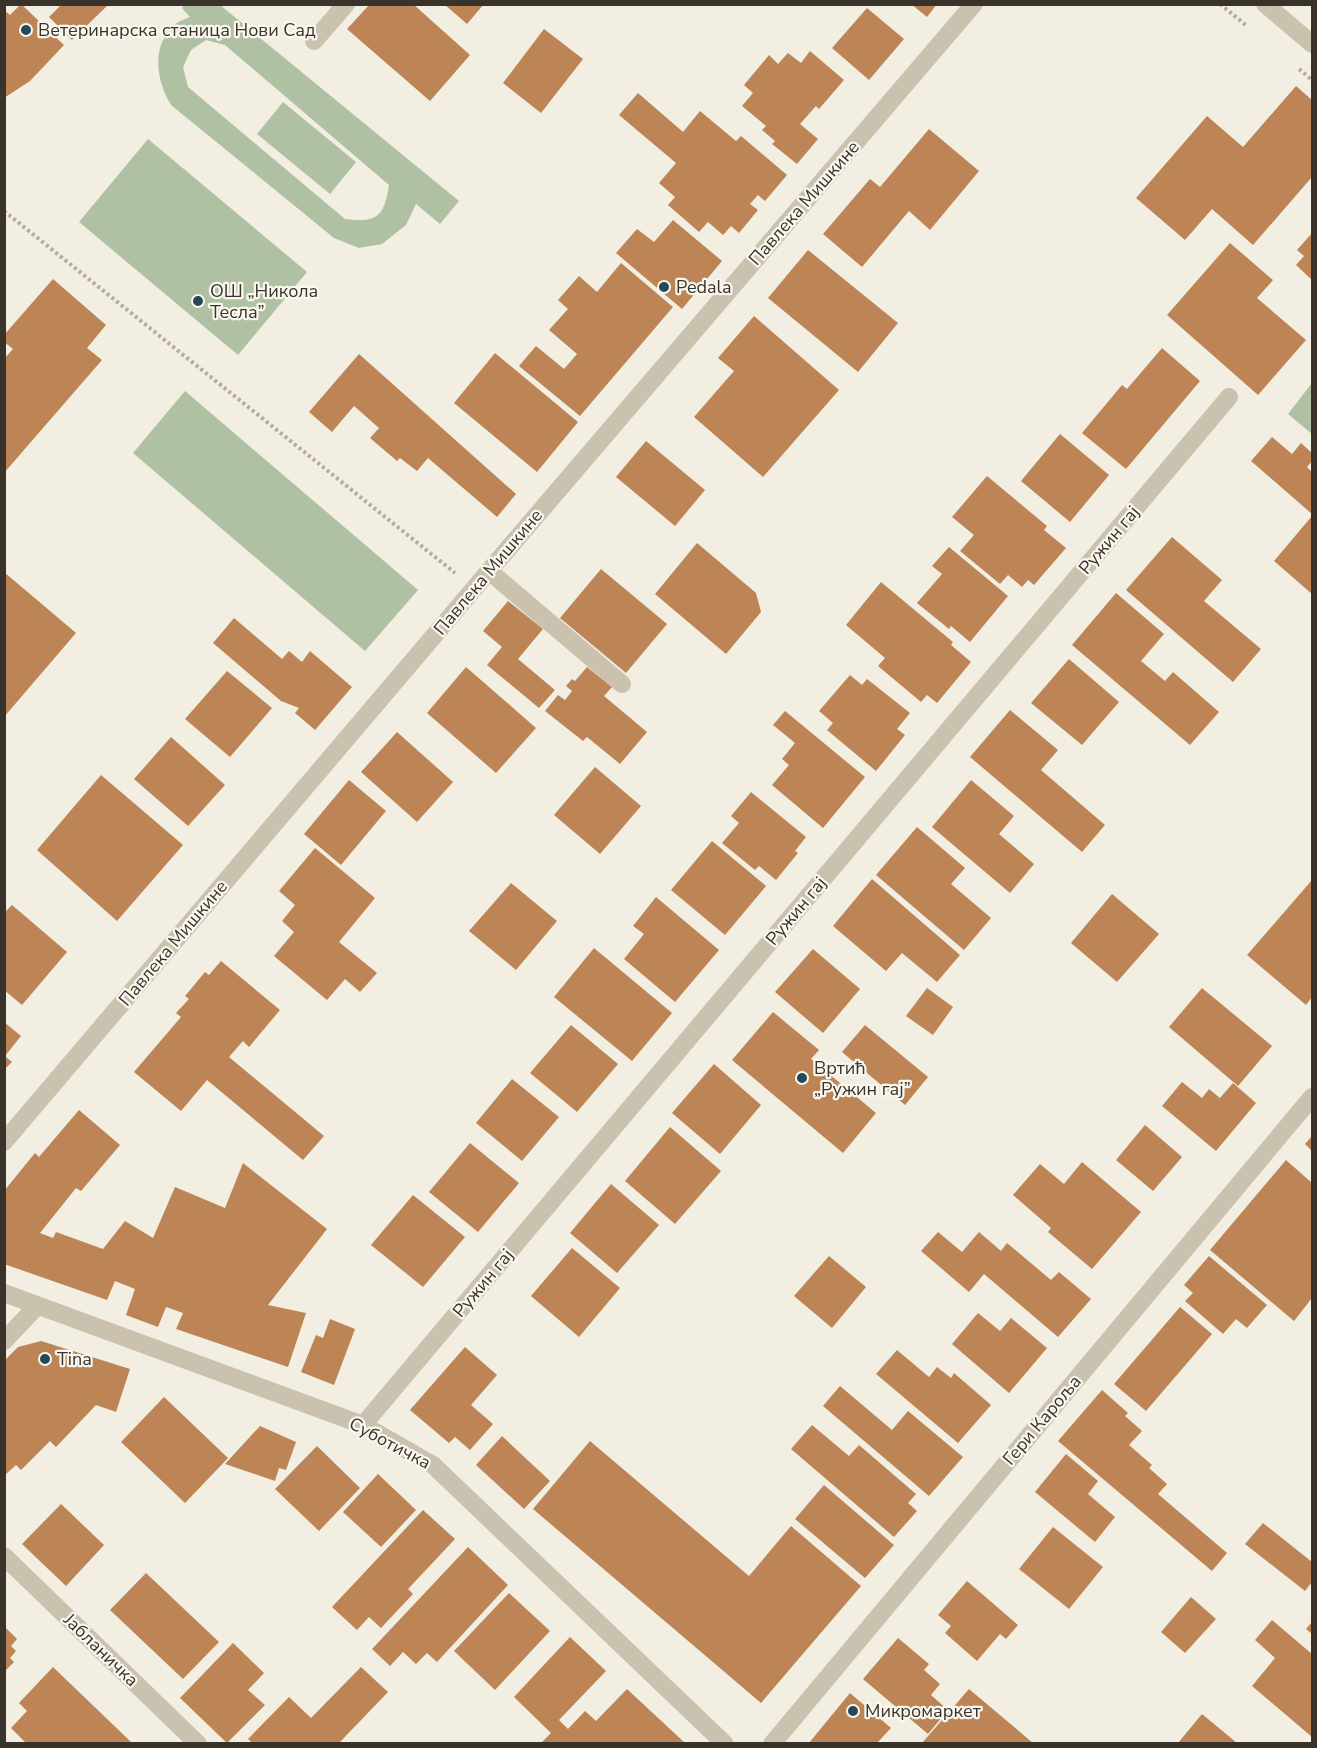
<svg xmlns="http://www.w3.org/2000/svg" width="1317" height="1748" viewBox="0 0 1317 1748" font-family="'Nunito Sans',sans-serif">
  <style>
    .green { fill: #b0c1a3; fill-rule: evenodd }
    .building { fill: #bd8555 }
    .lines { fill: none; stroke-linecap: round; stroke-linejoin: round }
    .path { stroke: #b6ac99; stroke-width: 4; stroke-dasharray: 3 3; stroke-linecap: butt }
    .minor { stroke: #cac1ae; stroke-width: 18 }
    .poi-dot { fill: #244958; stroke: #faf7ef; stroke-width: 2 }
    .labels { text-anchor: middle; stroke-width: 4.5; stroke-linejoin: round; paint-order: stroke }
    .poi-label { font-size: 18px; fill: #39332c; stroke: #faf7ef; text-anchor: start }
    .street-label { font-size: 18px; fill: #39332c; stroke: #faf7ef }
  </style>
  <rect width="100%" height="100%" fill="#f2eee2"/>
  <g class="green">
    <path d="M185 4 220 5 459 201 440 224 416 204 406 225 382 244 359 248 334 238 171 105C156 80 150 44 177 23 181 20 186 19 190 17L182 8ZM206 40 225 45 389 185C384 217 377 223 345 219L188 87 183 67 191 50Z"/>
    <polygon points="283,102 356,162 330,194 257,134"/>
    <polygon points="148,139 307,272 238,355 79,222"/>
    <polygon points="1312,383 1312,434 1288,414"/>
    <polygon points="185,391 418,590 365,651 133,453"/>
  </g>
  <g class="building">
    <polygon points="21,4 64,45 30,81 4,98 4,10 10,15"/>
    <polygon points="62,4 109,4 72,40 49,17"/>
    <polygon points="370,4 413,4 470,55 430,101 347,29"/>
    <polygon points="444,4 484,4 467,24"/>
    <polygon points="911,4 937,4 927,17"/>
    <polygon points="867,8 904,39 869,80 832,48"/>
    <polygon points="544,29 583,59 541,113 503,83"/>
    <polygon points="810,51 844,80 819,109 816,106 800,124 818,139 797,164 772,144 775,141 762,130 766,126 742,106 753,93 744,85 769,55 778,64 788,53 801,63"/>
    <polygon points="1296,86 1312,100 1312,177 1253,245 1212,209 1185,240 1136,198 1207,116 1243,147"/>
    <polygon points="638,93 683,132 700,111 736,141 741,136 787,175 765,201 758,195 750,204 758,210 739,233 731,226 723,235 708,222 699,232 668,205 675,197 659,183 676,163 619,115"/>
    <polygon points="929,129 979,171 930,230 909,211 862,267 823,234 870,179 880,187"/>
    <polygon points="673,220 722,261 682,309 616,253 637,229 654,242"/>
    <polygon points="1312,233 1312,280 1296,265 1304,256 1297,250"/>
    <polygon points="1230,243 1273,280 1257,298 1306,340 1258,395 1167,315"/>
    <polygon points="808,250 898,323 858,372 768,298"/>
    <polygon points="621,263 673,307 580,416 519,366 536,346 564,369 577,354 549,330 568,309 558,300 579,276 597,292"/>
    <polygon points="53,279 106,325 87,348 102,360 4,473 4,359 13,349 4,342 4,335"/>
    <polygon points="754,316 839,390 763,477 694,417 734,371 718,358"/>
    <polygon points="1162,348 1200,381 1126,469 1082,433 1122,385 1127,389"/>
    <polygon points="495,353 578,422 537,472 454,403"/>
    <polygon points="359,354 516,494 497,517 428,458 417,471 400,458 397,461 370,438 379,428 354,406 332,432 309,412"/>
    <polygon points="1060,434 1109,475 1070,522 1021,481"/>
    <polygon points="1272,437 1292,454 1301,443 1312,453 1312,461 1307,467 1312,472 1312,514 1251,461"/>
    <polygon points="646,441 705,490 675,526 616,477"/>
    <polygon points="987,476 1047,526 1044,530 1066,548 1034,585 1028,580 1022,587 1008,575 1000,584 960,551 974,535 952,517"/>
    <polygon points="1312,516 1312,594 1274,561"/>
    <polygon points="1172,537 1222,580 1204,601 1261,649 1233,682 1126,590"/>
    <polygon points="697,543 756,593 761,612 726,654 655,594"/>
    <polygon points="949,547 1008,596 970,642 951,626 949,629 917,603 942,574 932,566"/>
    <polygon points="601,569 667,624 626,673 560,618"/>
    <polygon points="4,572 76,633 4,717"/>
    <polygon points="881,582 953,642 951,645 971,662 937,703 927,695 921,702 878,666 885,658 846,625"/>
    <polygon points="1116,593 1164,634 1141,661 1165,681 1173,672 1219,712 1190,745 1072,645"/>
    <polygon points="508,601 543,629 518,659 555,690 539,708 487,665 502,647 483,631"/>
    <polygon points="234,618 282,659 289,651 302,662 310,651 352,687 315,730 295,713 299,708 281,701 213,643"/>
    <polygon points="1069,659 1119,702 1082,745 1031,703"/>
    <polygon points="466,667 536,728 496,773 427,713"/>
    <polygon points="587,667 612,687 604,696 647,732 620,764 587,737 583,741 545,711 558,695 565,700 572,691 566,686 572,679 575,681"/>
    <polygon points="227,671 272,708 230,757 185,719"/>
    <polygon points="850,675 862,685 867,679 910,713 897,729 905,735 876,771 827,730 833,723 819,711"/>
    <polygon points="1010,710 1058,750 1041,770 1105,825 1082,852 970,757"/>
    <polygon points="785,711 865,777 823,828 772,785 789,765 782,759 795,743 773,725"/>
    <polygon points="397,732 453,782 417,822 361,772"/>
    <polygon points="171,737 225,785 188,826 134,779"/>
    <polygon points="595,767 641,806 600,854 554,815"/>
    <polygon points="101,775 183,845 117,921 37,850"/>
    <polygon points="349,780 386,811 341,865 304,834"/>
    <polygon points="971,780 1014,816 999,834 1034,864 1010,893 932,827"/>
    <polygon points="751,792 806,837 795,851 798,853 776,880 759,866 755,870 722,843 739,823 731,816"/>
    <polygon points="917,827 965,868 951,884 991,918 964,950 876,875"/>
    <polygon points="712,841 766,886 725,935 671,890"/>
    <polygon points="315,848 375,898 339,942 377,973 360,992 345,979 327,1000 274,956 294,932 282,921 295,905 279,891"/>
    <polygon points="872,879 960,955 937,982 902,953 886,971 833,926"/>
    <polygon points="1312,880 1312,997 1306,1005 1247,955"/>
    <polygon points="511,883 557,921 516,970 469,931"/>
    <polygon points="1112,894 1159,934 1117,982 1071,943"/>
    <polygon points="656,897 719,950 675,1002 624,959 644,934 633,926"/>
    <polygon points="12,905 67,952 22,1005 4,990 4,913"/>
    <polygon points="594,948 672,1013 632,1061 554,997"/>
    <polygon points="813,949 860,989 823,1033 775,992"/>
    <polygon points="221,961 280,1010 249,1047 243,1041 229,1057 324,1136 303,1160 207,1080 181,1111 134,1072 181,1017 176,1013 189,999 185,996 205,972 209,975"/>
    <polygon points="927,988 953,1007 933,1035 906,1016"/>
    <polygon points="1202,988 1272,1046 1238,1086 1169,1027"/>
    <polygon points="773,1012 819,1050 811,1059 876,1113 843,1153 732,1060"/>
    <polygon points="4,1022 21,1036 5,1056 12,1062 4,1070"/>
    <polygon points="571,1025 618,1064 577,1112 530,1073"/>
    <polygon points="865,1025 928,1077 905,1105 842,1052"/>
    <polygon points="714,1064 761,1105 720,1154 672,1113"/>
    <polygon points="512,1079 559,1117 522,1161 476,1123"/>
    <polygon points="1182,1082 1202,1098 1209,1089 1220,1098 1233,1083 1256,1103 1216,1151 1162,1106"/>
    <polygon points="79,1110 120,1145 81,1191 76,1188 40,1233 53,1238 56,1232 103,1249 125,1221 153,1238 175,1187 225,1208 243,1163 327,1229 268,1305 306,1313 288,1367 176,1329 183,1313 166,1307 158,1327 126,1315 135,1289 115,1281 107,1300 4,1264 4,1191 35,1153 39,1157"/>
    <polygon points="1145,1125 1182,1157 1153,1191 1116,1160"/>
    <polygon points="670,1127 721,1171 675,1224 625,1181"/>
    <polygon points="1312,1136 1312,1151 1305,1144"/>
    <polygon points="470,1143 519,1183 478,1232 429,1192"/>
    <polygon points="1286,1160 1312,1183 1312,1298 1294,1321 1210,1250"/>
    <polygon points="1082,1162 1141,1212 1092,1269 1048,1232 1051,1228 1013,1195 1040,1164 1064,1184"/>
    <polygon points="611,1184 659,1225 617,1273 570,1233"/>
    <polygon points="413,1195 465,1237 423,1287 371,1245"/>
    <polygon points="938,1232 962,1252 979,1232 1001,1251 1007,1243 1051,1280 1059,1272 1091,1299 1058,1337 984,1274 969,1292 921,1251"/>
    <polygon points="572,1248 620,1288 579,1337 531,1296"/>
    <polygon points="829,1256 866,1287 832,1328 794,1296"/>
    <polygon points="1209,1256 1267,1305 1247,1328 1236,1319 1223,1334 1185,1301 1193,1293 1184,1285"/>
    <polygon points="1180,1307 1212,1334 1146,1411 1114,1384"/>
    <polygon points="978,1313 1000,1331 1011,1318 1047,1348 1009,1393 952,1344"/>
    <polygon points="330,1319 355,1329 334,1385 301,1372 316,1335 323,1338"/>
    <polygon points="41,1341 130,1369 116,1412 96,1405 56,1447 50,1441 21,1470 16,1465 4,1476 4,1361 18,1347"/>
    <polygon points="465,1347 497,1375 471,1405 493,1424 470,1450 455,1437 449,1443 410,1410"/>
    <polygon points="897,1350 929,1377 937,1367 951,1378 954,1373 991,1405 958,1443 876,1374"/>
    <polygon points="840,1386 892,1430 908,1411 963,1457 929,1496 823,1406"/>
    <polygon points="1102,1390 1128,1413 1125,1416 1142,1431 1129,1445 1152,1465 1149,1468 1167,1484 1158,1494 1227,1553 1212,1571 1058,1441"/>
    <polygon points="164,1397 228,1458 185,1503 121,1442"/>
    <polygon points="812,1425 849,1456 859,1445 916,1494 908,1503 917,1511 894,1537 791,1449"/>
    <polygon points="260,1426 296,1442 286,1470 279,1468 275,1481 225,1464"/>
    <polygon points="502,1436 550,1481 524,1509 476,1465"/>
    <polygon points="590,1441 749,1576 791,1526 861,1586 761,1703 533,1509"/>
    <polygon points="317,1446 360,1488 319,1531 275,1489"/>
    <polygon points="1066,1454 1098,1481 1088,1494 1115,1517 1095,1542 1035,1492"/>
    <polygon points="378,1474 416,1510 381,1547 343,1512"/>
    <polygon points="824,1485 894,1545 865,1578 795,1519"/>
    <polygon points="61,1504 104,1545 66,1586 22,1544"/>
    <polygon points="423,1510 455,1539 408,1589 413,1594 381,1628 369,1617 357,1630 332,1607"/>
    <polygon points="1263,1523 1312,1562 1312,1582 1305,1591 1245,1544"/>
    <polygon points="1053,1527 1103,1567 1069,1609 1019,1569"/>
    <polygon points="468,1547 508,1585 437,1662 427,1653 416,1664 403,1652 390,1666 372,1649"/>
    <polygon points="146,1573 219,1642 183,1679 110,1610"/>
    <polygon points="967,1581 1018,1625 1006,1639 1000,1634 977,1661 945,1633 951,1626 938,1615"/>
    <polygon points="509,1593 550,1631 495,1690 454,1651"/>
    <polygon points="1191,1597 1216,1619 1185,1653 1161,1632"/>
    <polygon points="1272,1620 1312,1654 1312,1737 1252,1686 1275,1658 1255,1640"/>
    <polygon points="1312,1622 1312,1634 1306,1629"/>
    <polygon points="5,1627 17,1639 11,1646 16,1651 10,1658 14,1662 5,1671"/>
    <polygon points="570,1637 606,1671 559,1720 568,1729 585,1711 596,1721 627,1689 685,1743 541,1743 551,1733 514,1697"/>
    <polygon points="898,1638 929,1664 924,1670 940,1684 931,1695 948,1710 928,1734 863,1679"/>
    <polygon points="233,1643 264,1673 248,1690 265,1705 227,1743 180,1698"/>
    <polygon points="53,1667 131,1742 129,1743 26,1743 11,1728 27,1711 19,1703"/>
    <polygon points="361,1667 388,1692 339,1743 252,1743 248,1739 289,1697 311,1718"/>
    <polygon points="969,1689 1033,1743 922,1743"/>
    <polygon points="850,1693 891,1728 877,1743 809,1743"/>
    <polygon points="1202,1714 1237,1743 1178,1743"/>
  </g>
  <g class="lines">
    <g class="path">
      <polyline points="1220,4 1247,26"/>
      <polyline points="1299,69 1312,80"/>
      <polyline points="4,211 455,573"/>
    </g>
    <g class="minor">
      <polyline points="1265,4 1312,44"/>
      <polyline points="314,41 346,4"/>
      <polyline points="489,571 622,684"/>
      <polyline points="4,1142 489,571 974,4"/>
      <polyline points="4,1293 363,1425 433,1465 725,1744"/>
      <polyline points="4,1341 37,1306"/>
      <polyline points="363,1425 1229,397"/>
      <polyline points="4,1556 198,1744"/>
      <polyline points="772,1744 1312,1097"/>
    </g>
  </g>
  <g class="poi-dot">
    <circle cx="26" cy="30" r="6"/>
    <circle cx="664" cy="287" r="6"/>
    <circle cx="198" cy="301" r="6"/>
    <circle cx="802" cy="1078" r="6"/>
    <circle cx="45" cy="1359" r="6"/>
    <circle cx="853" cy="1711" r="6"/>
  </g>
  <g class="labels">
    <g class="poi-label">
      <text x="38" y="36">Ветеринарска станица Нови Сад</text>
      <text x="676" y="293">Pedala</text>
      <text x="210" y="297">ОШ „Никола<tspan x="210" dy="21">Тесла”</tspan></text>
      <text x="814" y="1074">Вртић<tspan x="814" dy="21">„Ружин гај”</tspan></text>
      <text x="57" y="1365">Tina</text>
      <text x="865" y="1717">Микромаркет</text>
    </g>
    <g class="street-label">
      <text transform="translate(804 203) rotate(-49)" y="6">Павлека Мишкине</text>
      <text transform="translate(1109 540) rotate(-50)" y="6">Ружин гај</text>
      <text transform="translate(488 572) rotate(-50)" y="6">Павлека Мишкине</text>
      <text transform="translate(796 911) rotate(-50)" y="6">Ружин гај</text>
      <text transform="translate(173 943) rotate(-50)" y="6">Павлека Мишкине</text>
      <text transform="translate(483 1283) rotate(-50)" y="6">Ружин гај</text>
      <text transform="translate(1042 1420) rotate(-50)" y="6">Гери Кароља</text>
      <text transform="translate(390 1443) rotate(28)" y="6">Суботичка</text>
      <text transform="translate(101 1650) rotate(44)" y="6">Јабланичка</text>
    </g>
  </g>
  <rect width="1317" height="1748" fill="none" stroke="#39332c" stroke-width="12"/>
</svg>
